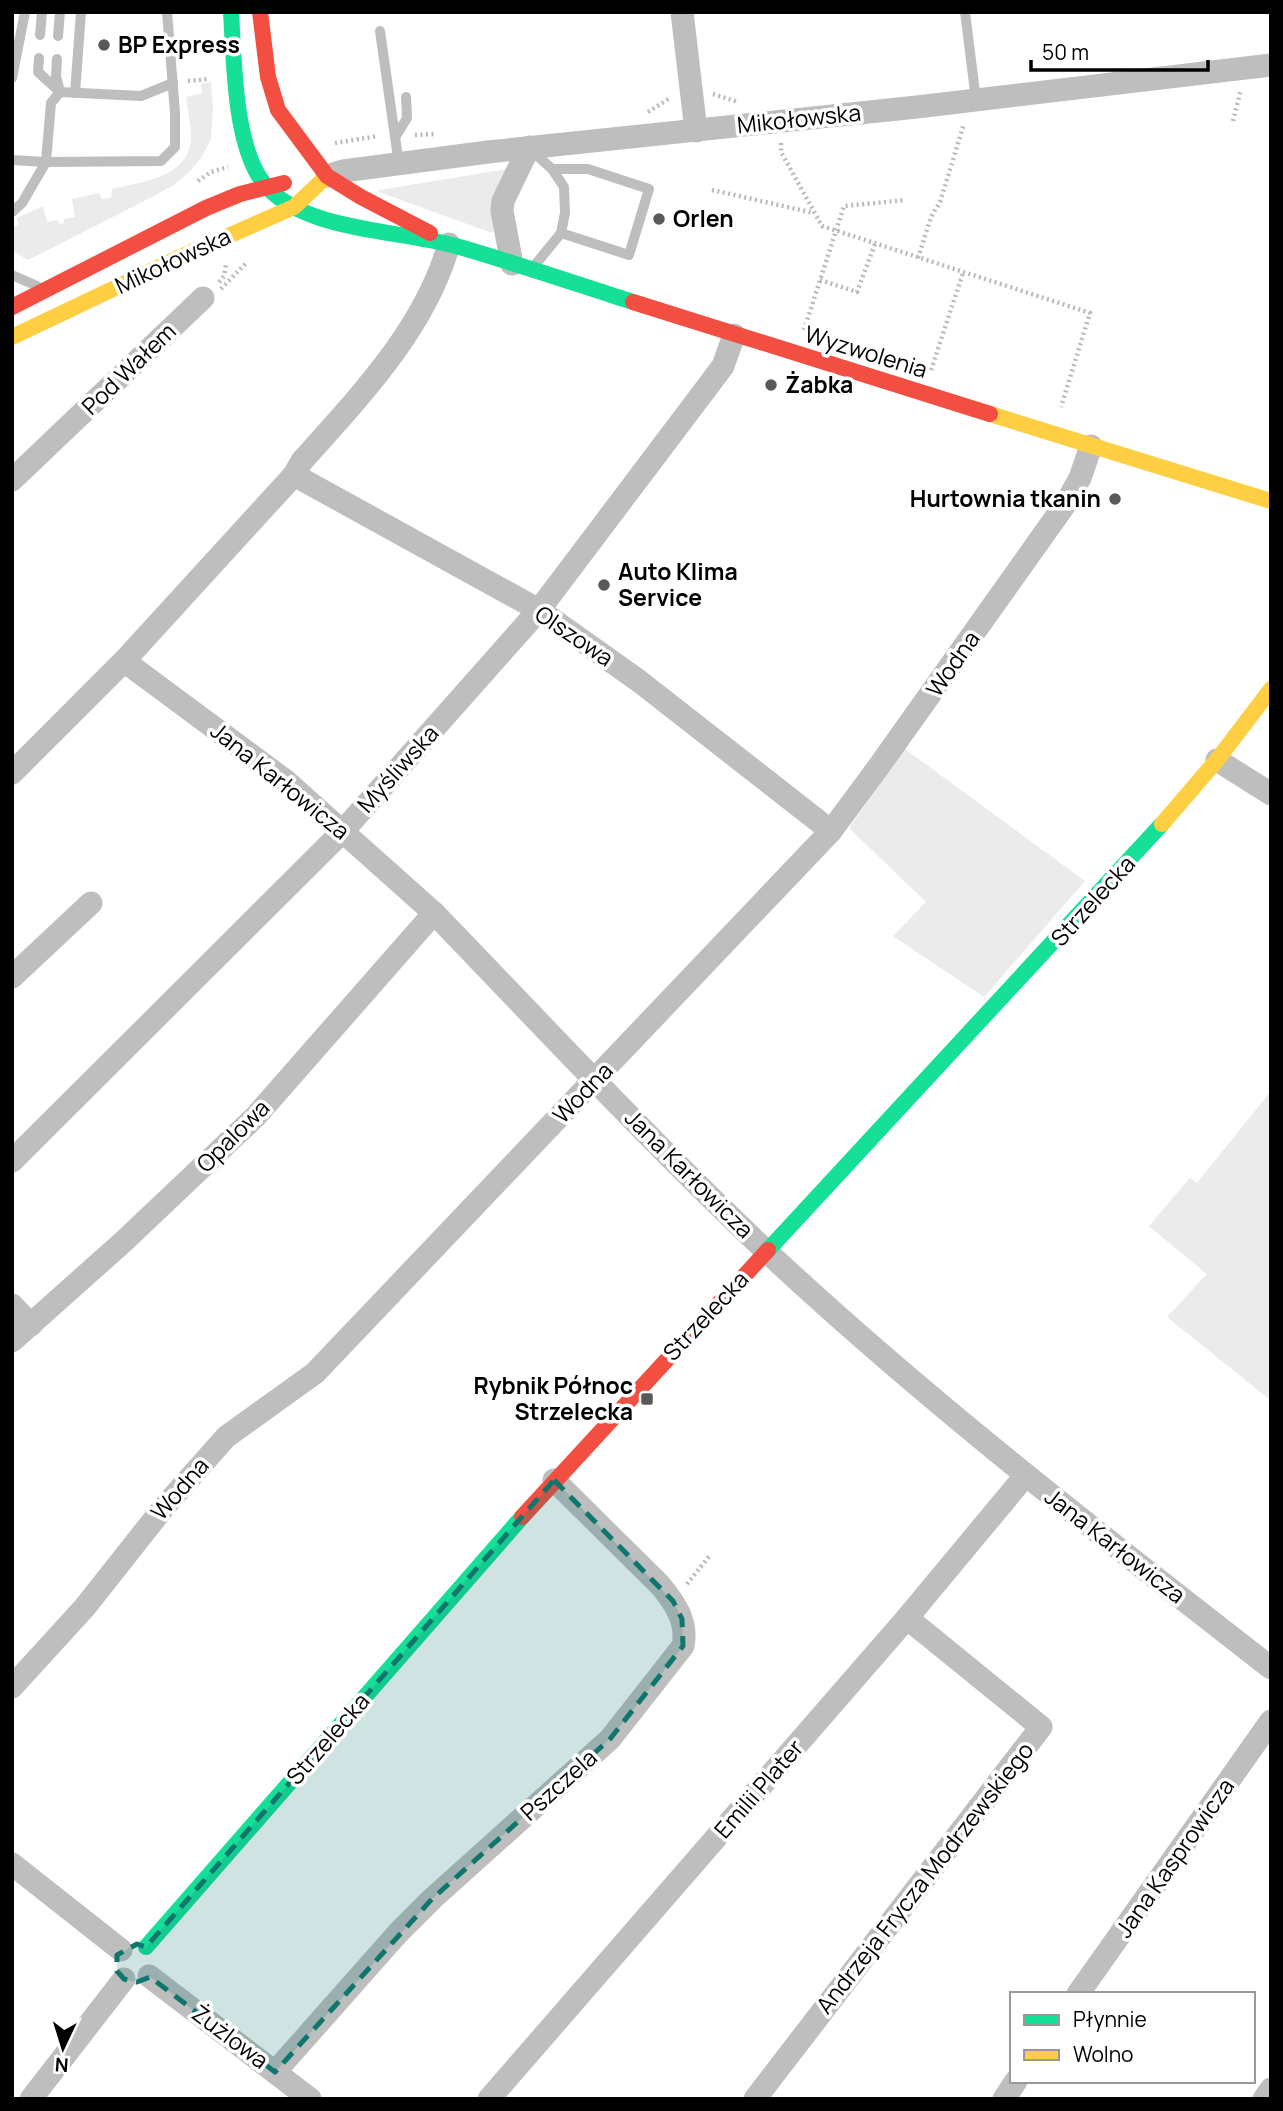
<svg xmlns="http://www.w3.org/2000/svg" width="1283" height="2111" viewBox="0 0 1283 2111" font-family="Manrope,sans-serif">
  <style>
    .green { fill: #ebebeb }
    .lines { fill: none; stroke-linecap: round; stroke-linejoin: round }
    .path { stroke: #b9b9b9; stroke-width: 4.5; stroke-dasharray: 2 3.5; stroke-linecap: butt }
    .lane { stroke: #bebebe; stroke-width: 10 }
    .street { stroke: #bebebe; stroke-width: 23 }
    .fast { stroke: #16e098; stroke-width: 16 }
    .slow { stroke: #ffcf43; stroke-width: 16 }
    .jam { stroke: #f24e42; stroke-width: 16 }
    .marked { fill: #0f766e; fill-opacity: 0.2; stroke: #0f766e; stroke-width: 5; stroke-dasharray: 14 9; stroke-linejoin: round }
    .poi-dot { fill: #595959; stroke: #fff; stroke-width: 2.5 }
    .labels { text-anchor: middle; stroke-width: 7; stroke-linejoin: round; paint-order: stroke }
    .poi-label { font-size: 23px; font-weight: bold; fill: #000; stroke: #fff; text-anchor: start }
    .street-label { font-size: 23px; fill: #000; stroke: #fff }
  </style>
  <rect width="100%" height="100%" fill="#fff"/>
  <g class="green">
    <path d="M211 82 213 107 211 139 201 158 189 172 175 184 152 197 28 260 12 250V229L19 224 17 218 43 206 47 222 58 220 59 224 64 223V219L75 217 72 199 99 193 102 199 111 198 112 189C142 182 192 177 191 135 191 122 187 109 186 97L202 93 201 84Z"/>
    <polygon points="507,169 495,229 492,233 379,192 379,190"/>
    <polygon points="905,749 1085,881 984,997 893,936 926,902 849,828"/>
    <polygon points="1271,1091 1271,1398 1269,1399 1167,1317 1207,1274 1149,1226 1190,1178 1197,1183"/>
  </g>
  <g class="lines">
    <g class="path">
      <polyline points="188,81 210,79"/>
      <polyline points="713,94 738,102"/>
      <polyline points="648,112 670,98"/>
      <polyline points="1233,121 1241,89"/>
      <polyline points="415,135 434,134"/>
      <polyline points="335,143 378,136"/>
      <polyline points="781,143 781,152 822,226 1090,313 1061,407"/>
      <polyline points="198,181 211,172 228,167"/>
      <polyline points="712,190 814,213"/>
      <polyline points="918,258 931,217 940,202 964,124"/>
      <polyline points="820,280 857,292 875,244"/>
      <polyline points="219,282 224,276 226,265"/>
      <polyline points="221,289 247,262"/>
      <polyline points="804,330 844,206 906,200"/>
      <polyline points="931,370 963,273"/>
      <polyline points="687,1584 711,1554"/>
    </g>
    <g class="lane">
      <polyline points="965,12 976,100"/>
      <polyline points="380,31 399,165"/>
      <polyline points="40,35 42,12"/>
      <polyline points="58,36 60,12"/>
      <polyline points="39,58 38,72 60,92"/>
      <polyline points="57,59 56,76 60,92"/>
      <polyline points="12,78 25,12"/>
      <polyline points="75,93 81,12"/>
      <polyline points="396,136 407,118 406,97"/>
      <polyline points="531,150 552,169 564,187 565,213 561,233 535,265"/>
      <polyline points="12,160 46,162 51,103 60,92 141,96 173,83"/>
      <polyline points="552,169 588,169 649,189 629,255 561,233"/>
      <polyline points="12,212 22,203 46,162 161,161 175,147 175,113 167,12"/>
      <polyline points="12,275 37,286"/>
    </g>
    <g class="street">
      <polyline points="682,12 696,131"/>
      <polyline points="327,176 343,171 488,152 917,107 1271,65"/>
      <polyline points="512,264 502,211 503,201 529,147"/>
      <polyline points="294,475 539,610 639,681 831,831"/>
      <polyline points="12,480 203,298"/>
      <path d="M124 661 286 781 434 913C543 1026 650 1141 764 1249 924 1399 1098 1533 1271 1668"/>
      <polyline points="1217,760 1271,794"/>
      <path d="M12 773 124 661 294 475 302 461C360 396 425 329 449 244"/>
      <polyline points="12,977 91,903"/>
      <polyline points="12,1161 343,831 539,610 711,382 723,366 734,335"/>
      <polyline points="12,1305 31,1325"/>
      <polyline points="12,1341 123,1242 256,1116 434,913"/>
      <polyline points="12,1687 85,1607 164,1507 226,1437 315,1373 831,831 877,769 1066,503 1080,478 1091,446"/>
      <polyline points="12,1864 121,1950"/>
      <polyline points="149,1976 310,2099"/>
      <polyline points="1078,1994 1271,1721"/>
      <path d="M275 2072 398 1933 432 1899 610 1739 683 1646C688 1622 675 1603 660 1585L554 1480"/>
      <polyline points="31,2099 124,1979"/>
      <polyline points="489,2099 907,1618 1025,1476"/>
      <polyline points="755,2099 1041,1727 907,1618"/>
      <polyline points="1004,2099 1016,2081"/>
      <polyline points="1264,2099 1271,2089"/>
    </g>
    <g class="fast">
      <path d="M231 12C234 59 234 138 260 178 296 232 398 229 456 246 515 263 574 283 633 302"/>
      <polyline points="768,1250 1162,824"/>
      <polyline points="146,1947 522,1517"/>
    </g>
    <g class="slow">
      <polyline points="12,337 178,258 294,207 327,176"/>
      <polyline points="990,414 1271,501"/>
      <polyline points="1162,824 1217,760 1271,689"/>
    </g>
    <g class="jam">
      <polyline points="260,12 268,77 278,110 327,176 361,197 430,233"/>
      <polyline points="633,302 990,414"/>
      <polyline points="12,307 206,208 240,194 284,183"/>
      <polyline points="522,1517 768,1250"/>
    </g>
  </g>
  <path class="marked" d="M554 1480 673 1601 682 1619 683 1646 610 1739 432 1899 275 2072 150 1977 137 1982 124 1979 117 1971V1955L137 1944 146 1947Z"/>
  <g class="poi-dot">
    <circle cx="104" cy="45" r="7"/>
    <circle cx="659" cy="219" r="7"/>
    <circle cx="771" cy="385" r="7"/>
    <circle cx="1115" cy="499" r="7"/>
    <circle cx="604" cy="585" r="7"/>
    <rect x="640" y="1392" width="14" height="14" rx="3.5"/>
  </g>
  <g class="labels">
    <g class="poi-label">
      <text x="118" y="53">BP Express</text>
      <text x="673" y="227">Orlen</text>
      <text x="785" y="393">Żabka</text>
      <text x="1101" y="507" text-anchor="end">Hurtownia tkanin</text>
      <text x="618" y="580">Auto Klima<tspan x="618" dy="26">Service</tspan></text>
      <text x="633" y="1394" text-anchor="end">Rybnik Północ<tspan x="633" dy="26">Strzelecka</tspan></text>
    </g>
    <g class="street-label">
      <text transform="translate(799 119) rotate(-6)" y="8">Mikołowska</text>
      <text transform="translate(173 261) rotate(-25)" y="8">Mikołowska</text>
      <text transform="translate(866 352) rotate(17)" y="8">Wyzwolenia</text>
      <text transform="translate(129 369) rotate(-44)" y="8">Pod Wałem</text>
      <text transform="translate(574 636) rotate(34)" y="8">Olszowa</text>
      <text transform="translate(953 664) rotate(-55)" y="8">Wodna</text>
      <text transform="translate(398 769) rotate(-48)" y="8">Myśliwska</text>
      <text transform="translate(280 781) rotate(39)" y="8">Jana Karłowicza</text>
      <text transform="translate(1093 901) rotate(-48)" y="8">Strzelecka</text>
      <text transform="translate(583 1093) rotate(-46)" y="8">Wodna</text>
      <text transform="translate(233 1136) rotate(-45)" y="8">Opalowa</text>
      <text transform="translate(689 1174) rotate(45)" y="8">Jana Karłowicza</text>
      <text transform="translate(706 1316) rotate(-47)" y="8">Strzelecka</text>
      <text transform="translate(180 1489) rotate(-49)" y="8">Wodna</text>
      <text transform="translate(1115 1546) rotate(38)" y="8">Jana Karłowicza</text>
      <text transform="translate(328 1739) rotate(-49)" y="8">Strzelecka</text>
      <text transform="translate(559 1785) rotate(-42)" y="8">Pszczela</text>
      <text transform="translate(759 1789) rotate(-49)" y="8">Emilii Plater</text>
      <text transform="translate(1175 1858) rotate(-55)" y="8">Jana Kasprowicza</text>
      <text transform="translate(925 1878) rotate(-52)" y="8">Andrzeja Frycza Modrzewskiego</text>
      <text transform="translate(230 2037) rotate(37)" y="8">Żużlowa</text>
    </g>
  </g>
  <rect width="1283" height="2111" fill="none" stroke="#000000" stroke-width="28"/>
  <rect x="1010" y="1992" width="245" height="91" fill="#ffffff" stroke="#999999" stroke-width="2"/>
  <rect x="1024" y="2015" width="35" height="10" fill="#16e098" stroke="#999999" stroke-width="2"/>
  <text x="1073" y="2027" font-size="21" fill="#000000">Płynnie</text>
  <rect x="1024" y="2050" width="35" height="10" fill="#ffcf43" stroke="#999999" stroke-width="2"/>
  <text x="1073" y="2062" font-size="21" fill="#000000">Wolno</text>
  <g transform="translate(63 2048) rotate(184)" stroke="#ffffff" stroke-width="5" paint-order="stroke">
  <path d="M0-5L12 26L0 18L-12 26Z" fill="#000000"/>
  <text y="-10" font-size="19" font-weight="bold" text-anchor="middle" fill="#000000">N</text>
  </g>
  <path d="M1031 60v10h177v-10" fill="none" stroke="#000000" stroke-width="3.5"/>
  <text x="1042" y="60" font-size="21" fill="#000000" stroke="#ffffff" stroke-width="5" paint-order="stroke">50 m</text>
</svg>
